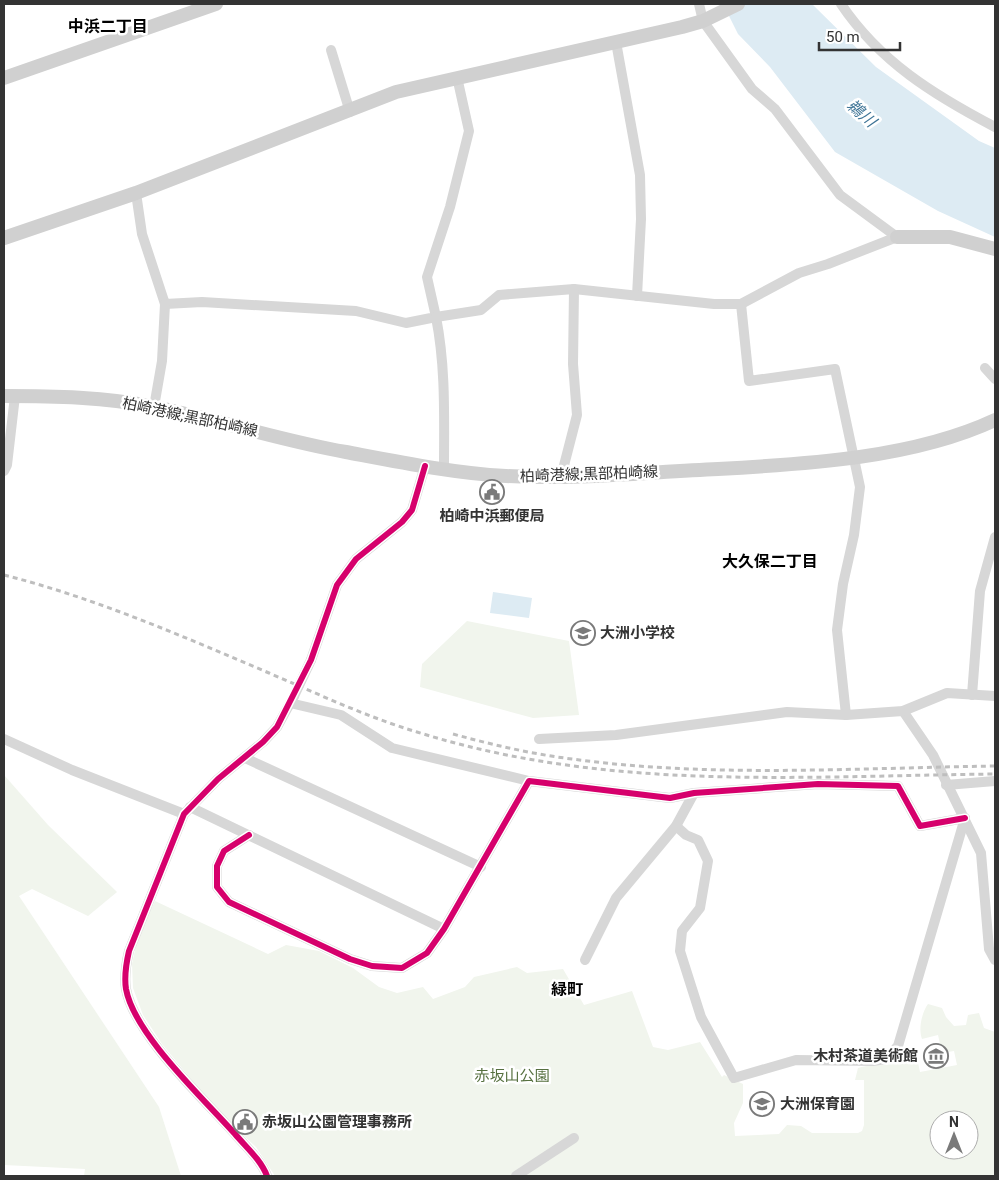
<svg xmlns="http://www.w3.org/2000/svg" width="999" height="1180" viewBox="0 0 999 1180" font-family="Roboto,'Noto Sans JP',sans-serif">
  <style>
    .green { fill: #f1f5ed; fill-rule: evenodd }
    .water { fill: #ddebf3 }
    .lines { fill: none; stroke-linecap: round; stroke-linejoin: round }
    .street { stroke: #d7d7d7; stroke-width: 10 }
    .secondary { stroke: #d0d0d0; stroke-width: 14 }
    .rail { stroke: #bebebe; stroke-width: 3; stroke-dasharray: 5 4; stroke-linecap: butt }
    .street-bridge { stroke: #d7d7d7; stroke-width: 10 }
    .cycleway-casing { stroke: #fff; stroke-width: 9 }
    .cycleway { stroke: #d6006c; stroke-width: 6 }
    .labels { text-anchor: middle; stroke-width: 5; stroke-linejoin: round; paint-order: stroke }
    .street-label { font-size: 15px; fill: #333; stroke: #fff }
    .poi-label { font-size: 15px; font-weight: bold; fill: #333; stroke: #fff; text-anchor: start }
    .park-label { font-size: 15px; fill: #56703f; stroke: #fff }
    .neighbourhood-label { font-size: 16px; font-weight: bold; fill: #000; stroke: #fff }
    .water-label { font-size: 16px; font-style: italic; fill: #3f7597; stroke: #fff }
  </style>
  <rect width="100%" height="100%" fill="#fff"/>
  <g class="green">
    <polygon points="467,621 569,641 579,715 533,718 420,687 422,664"/>
    <polygon points="4,775 48,825 117,892 88,916 32,889 19,896 159,1107 181,1176 84,1176 85,1169 4,1165"/>
    <path d="M155 901 268 954 286 945 319 951 353 968 379 987 397 993 423 987 433 999 465 987 474 977 517 967 527 973 563 969 584 1005 632 991 653 1047 668 1050 700 1042 722 1077 724 1075 743 1084V1103L734 1123 735 1136 779 1134 787 1125 801 1126 812 1133H858L862 1131 864 1125V1080H855L858 1068C878 1062 892 1070 910 1054L917 1058 920 1072 957 1065 954 1051 942 1053 938 1035 922 1039C918 1029 922 1012 928 1004L942 1008 946 1017 954 1026 966 1025 968 1015 979 1013 984 1028 995 1032V1176H275L256 1147 218 1112 162 1044 143 1015 133 988 132 964 138 937ZM939 1120H969V1150H939Z"/>
  </g>
  <g class="water">
    <polygon points="723,4 812,4 876,67 979,141 995,148 995,237 938,211 835,152 770,67 738,34"/>
    <polygon points="493,592 532,598 529,618 490,613"/>
  </g>
  <g class="lines">
    <g class="street">
      <polyline points="699,4 703,21 752,89 775,109 840,195 897,237"/>
      <path d="M841 4C880 62 934 95 995 127"/>
      <polyline points="616,42 640,175 641,219 637,296"/>
      <polyline points="331,50 350,112"/>
      <polyline points="136,193 142,234 165,304 202,302 356,311 406,323 436,317 427,277 450,207 469,131 457,77"/>
      <polyline points="741,304 749,381 835,369 860,487 854,535 843,584 837,630 846,715"/>
      <polyline points="985,368 995,379"/>
      <polyline points="154,407 162,361 165,304"/>
      <path d="M444 469C444 418 446 368 436 317L481 310 499 295 574 289 714 304H741L799 273 828 264 897 237"/>
      <polyline points="4,471 7,465 15,396"/>
      <polyline points="561,477 577,415 573,364 574,289"/>
      <polyline points="311,660 337,585 356,559 402,522 412,510 425,466"/>
      <polyline points="972,695 980,591 995,537"/>
      <polyline points="290,703 341,715 392,748 529,781"/>
      <polyline points="903,711 933,755 981,853 989,949 995,960"/>
      <polyline points="4,739 72,770 184,814"/>
      <polyline points="539,739 616,735 787,712 846,715 903,711 947,693 995,696"/>
      <polyline points="245,758 481,867"/>
      <polyline points="946,785 995,781"/>
      <polyline points="190,807 444,929"/>
      <polyline points="676,826 686,835 698,840 708,861 700,908 682,931 680,951 701,1017 734,1078 796,1060 873,1061 886,1059 898,1046 965,818"/>
      <polyline points="249,835 224,851 217,866 217,887 229,902 350,959 372,966 402,968 427,953 444,929 529,781 670,798 694,793 818,784 898,786 920,826 965,818"/>
      <polyline points="585,960 616,898 676,826 694,793"/>
      <path d="M267 1176C261 1160 246 1147 235 1134 204 1099 134 1034 126 989 124 976 126 964 129 951L184 814 218 779 263 742 277 727 294 696"/>
      <polyline points="516,1176 574,1138"/>
    </g>
    <g class="secondary">
      <polyline points="4,78 216,4"/>
      <polyline points="897,237 950,237 995,249"/>
      <polyline points="4,238 136,193 396,92 682,27 703,21 738,4"/>
      <path d="M4 396C54 396 105 397 155 407 219 420 282 441 346 452 399 462 453 473 506 476 577 480 648 472 718 469 808 464 914 458 995 420"/>
    </g>
    <g class="rail">
      <path d="M4 575C95 598 182 636 269 673 318 694 367 717 417 732 608 792 799 776 995 774"/>
      <path d="M453 734C493 745 532 754 572 759 711 778 855 768 995 766"/>
    </g>
    <polyline class="street-bridge" points="294,696 311,660"/>
    <defs>
      <g id="cycleway">
        <polyline points="249,835 224,851 217,866 217,887 229,902 350,959 372,966 402,968 427,953 444,929 529,781 670,798 694,793 818,784 898,786 920,826 965,818"/>
        <path d="M267 1176C261 1160 246 1147 235 1134 204 1099 134 1034 126 989 124 976 126 964 129 951L184 814 218 779 263 742 277 727 311 660 337 585 356 559 402 522 412 510 425 466"/>
      </g>
    </defs>
    <use href="#cycleway" class="cycleway-casing"/>
    <use href="#cycleway" class="cycleway"/>
  </g>
  <defs>
    <symbol id="civic-ring" viewBox="-11 -11 22 22"><circle r="9.5" fill="#fff" stroke="#7a7a7a" stroke-width="1.5"/><path d="M-.6-6.5H3V-4.5H.6V-3L4-1V1h2V6H-6V1h2V-1L-.6-3ZM-1.2 2.5V6h2.4V2.5Z" fill="#7a7a7a"/></symbol>
    <symbol id="school-ring" viewBox="-11 -11 22 22"><circle r="9.5" fill="#fff" stroke="#7a7a7a" stroke-width="1.5"/><path d="M0-5L7-2L0 1L-7-2ZM-4 1L0 2.5L4 1V4Q0 6-4 4Z" fill="#7a7a7a"/></symbol>
    <symbol id="museum-ring" viewBox="-11 -11 22 22"><circle r="9.5" fill="#fff" stroke="#7a7a7a" stroke-width="1.5"/><path d="M0-6L6-3V-2H-6V-3ZM-5-1h2V3h-2ZM-1-1h2V3h-2ZM3-1h2V3H3ZM-6 4H6V6H-6Z" fill="#7a7a7a"/></symbol>
  </defs>
  <g fill-rule="evenodd">
    <use href="#civic-ring" x="478" y="478" width="28" height="28"/>
    <use href="#school-ring" x="569" y="619" width="28" height="28"/>
    <use href="#museum-ring" x="922" y="1042" width="28" height="28"/>
    <use href="#school-ring" x="748" y="1090" width="28" height="28"/>
    <use href="#civic-ring" x="231" y="1108" width="28" height="28"/>
  </g>
  <g class="labels">
    <g class="street-label">
      <text transform="translate(190 417) rotate(12)" y="5">柏崎港線;黒部柏崎線</text>
      <text transform="translate(589 474) rotate(-2)" y="5">柏崎港線;黒部柏崎線</text>
    </g>
    <g class="poi-label">
      <text x="492" y="521" text-anchor="middle">柏崎中浜郵便局</text>
      <text x="600" y="638">大洲小学校</text>
      <text x="918" y="1061" text-anchor="end">木村茶道美術館</text>
      <text x="780" y="1109">大洲保育園</text>
      <text x="262" y="1127">赤坂山公園管理事務所</text>
    </g>
    <g class="park-label">
      <text x="512" y="1081">赤坂山公園</text>
    </g>
    <g class="neighbourhood-label">
      <text x="108" y="32">中浜二丁目</text>
      <text x="770" y="567">大久保二丁目</text>
      <text x="567" y="995">緑町</text>
    </g>
    <g class="water-label">
      <text transform="translate(862 113) rotate(41)" y="6">鵜川</text>
    </g>
  </g>
  <rect width="999" height="1180" fill="none" stroke="#333333" stroke-width="10"/>
  <g transform="translate(954 1135)"><circle r="24" fill="#ffffff" stroke="#adadad"/>
  <path d="M0-4L9 19L0 12L-9 19Z" fill="#7a7a7a"/>
  <text y="-8" font-size="14" font-weight="bold" text-anchor="middle" fill="#333333">N</text>
  </g>
  <path d="M819 42v8h81v-8" fill="none" stroke="#333333" stroke-width="2.5"/>
  <text x="826" y="42" font-size="15" fill="#333333" stroke="#ffffff" stroke-width="4" paint-order="stroke">50 m</text>
</svg>
